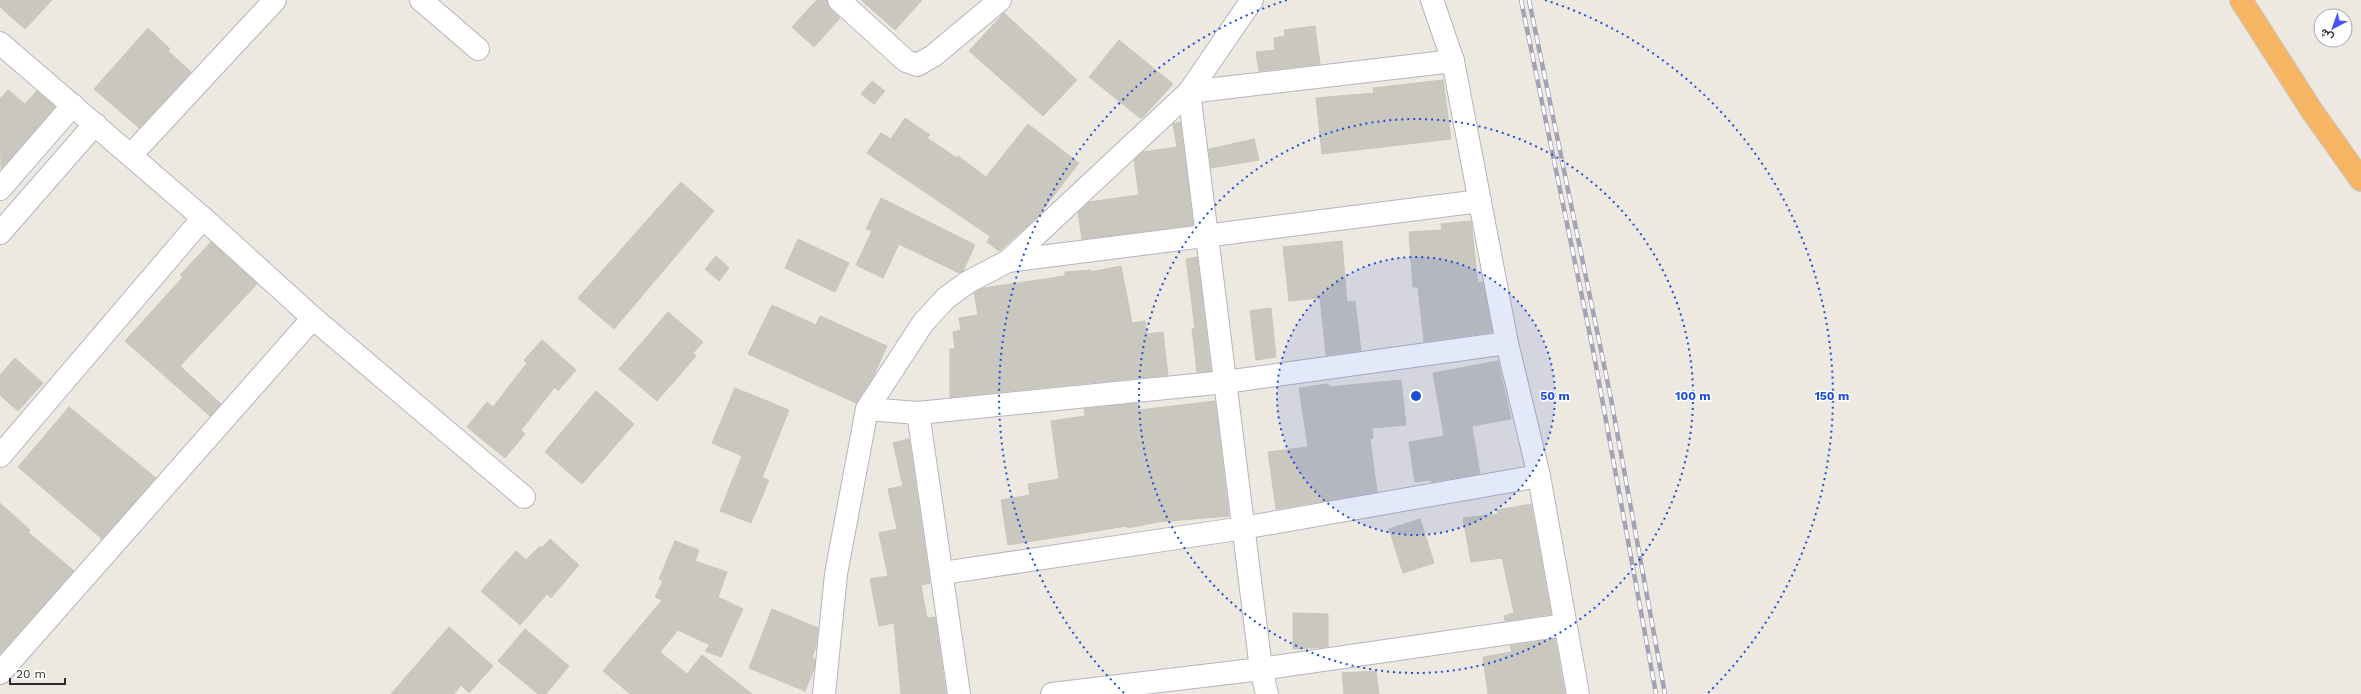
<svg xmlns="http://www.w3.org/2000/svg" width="2361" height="694" viewBox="0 0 2361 694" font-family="'Work Sans',Vazirmatn,sans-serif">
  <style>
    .building { fill: #c9c7be; stroke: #c9c5b9 }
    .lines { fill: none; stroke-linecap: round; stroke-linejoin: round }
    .minor-casing { stroke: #b3b4bf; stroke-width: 24 }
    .highway-casing { stroke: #c8c8c8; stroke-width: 24 }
    .minor { stroke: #fff; stroke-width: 22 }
    .highway { stroke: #f6b562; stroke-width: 22 }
    .rail-casing { stroke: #a2a3b5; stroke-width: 4.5 }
    .rail { stroke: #fff; stroke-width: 3; stroke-dasharray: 9; stroke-linecap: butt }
    .ring { fill: none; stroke: #1d4ed8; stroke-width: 2; stroke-dasharray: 2 4 }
    .centre { fill: #1d4ed8; stroke: #fff; stroke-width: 2 }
    .ring-label { font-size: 12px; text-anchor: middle; font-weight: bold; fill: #1d4ed8; stroke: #fff; stroke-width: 3; stroke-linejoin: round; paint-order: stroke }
  </style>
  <rect width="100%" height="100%" fill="#ede9e0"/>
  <g class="building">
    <polygon points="0,0 52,0 25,29 0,7"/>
    <polygon points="817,0 827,0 830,9 840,18 814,47 792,27"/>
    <polygon points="861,0 922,0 895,30"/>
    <polygon points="1004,13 1077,80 1043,116 969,51"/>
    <polygon points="1315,26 1320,64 1259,71 1256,52 1275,50 1274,38 1285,36 1284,30"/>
    <polygon points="148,28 170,49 168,51 191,72 139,128 94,89"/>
    <polygon points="1119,40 1173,84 1142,118 1140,118 1089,77"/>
    <polygon points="1443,80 1451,139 1322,154 1316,98 1374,93 1373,88"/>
    <polygon points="872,81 885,91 874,104 861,94"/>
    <polygon points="8,90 25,104 37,91 55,107 1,169 0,99"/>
    <polygon points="905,118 930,135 927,138 957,158 958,156 986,177 1028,124 1079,163 1038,216 999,251 987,242 990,236 867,153 881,133 891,139"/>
    <polygon points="1180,122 1193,225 1082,239 1078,212 1089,202 1139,195 1134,160 1143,152 1177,147 1173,124"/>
    <polygon points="1254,139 1259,160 1211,168 1209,149"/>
    <polygon points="681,182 714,211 614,329 578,298"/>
    <polygon points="881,198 975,245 963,271 959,273 899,244 883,278 856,265 872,231 866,229"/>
    <polygon points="1471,221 1478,283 1483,282 1492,332 1424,342 1418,287 1413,287 1409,232 1442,230 1441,224"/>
    <polygon points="798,239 849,263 835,292 785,268"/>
    <polygon points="1342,241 1347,302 1355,301 1361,351 1326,355 1320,298 1289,301 1283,247"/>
    <polygon points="211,242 257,284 180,366 221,404 210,416 125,341 183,277 180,275"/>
    <polygon points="716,256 729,268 719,281 705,269"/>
    <polygon points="1197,257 1211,371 1197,372 1192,329 1195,328 1186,259"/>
    <polygon points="1121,266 1132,323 1145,321 1147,334 1163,332 1168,375 950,397 950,349 955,349 953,332 961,330 959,318 978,315 974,293 983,288 1065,276 1065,272 1091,270 1091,272"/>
    <polygon points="772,305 816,325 820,316 887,346 873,377 856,403 748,354"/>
    <polygon points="1271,308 1276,357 1256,360 1250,311"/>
    <polygon points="668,312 703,342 693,353 696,356 657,401 619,369"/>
    <polygon points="542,340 576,370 558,391 555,387 521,430 525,434 505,458 467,427 487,402 493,407 527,363 524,360"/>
    <polygon points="15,358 43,383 18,411 0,395 0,375"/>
    <polygon points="1498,361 1511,419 1472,426 1480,474 1431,482 1431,480 1415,482 1409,442 1444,436 1433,373"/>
    <polygon points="1401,380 1406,425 1372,428 1373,438 1370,439 1377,492 1276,509 1268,452 1308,447 1299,388 1328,384 1329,387"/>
    <polygon points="735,388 789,410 762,478 769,480 751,523 720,511 742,456 712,443"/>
    <polygon points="596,391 634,424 582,484 545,452"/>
    <polygon points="1215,401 1229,516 1158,522 1128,528 1127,526 1008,545 1001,500 1030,495 1028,484 1059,479 1051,421 1085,416 1084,409 1138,403 1139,410"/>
    <polygon points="69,407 156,478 102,539 18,467"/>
    <polygon points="909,439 930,583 921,585 927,618 935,617 946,694 901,694 894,623 879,626 870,579 888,576 879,533 897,529 888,489 903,486 893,443"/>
    <polygon points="0,503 30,530 28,532 74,571 0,654"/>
    <polygon points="1531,504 1551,614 1505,621 1504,616 1514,613 1502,558 1471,562 1463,518 1498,514 1497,510"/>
    <polygon points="1420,519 1434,563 1403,573 1389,529"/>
    <polygon points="550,539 579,565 551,598 547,594 520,625 481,591 516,551 526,560 540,546 542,548"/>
    <polygon points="675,541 699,550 695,561 727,572 718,597 743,609 721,657 705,651 710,645 678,630 660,652 687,674 702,655 752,694 630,694 603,671 662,600 655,597 663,581 659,579"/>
    <polygon points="772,609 818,628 816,646 812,658 815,659 814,669 805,691 749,668"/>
    <polygon points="1293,613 1328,614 1328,647 1293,649"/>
    <polygon points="449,627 493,666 469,693 461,685 454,694 391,694"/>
    <polygon points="525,629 569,666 546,694 538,694 498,661"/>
    <polygon points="1555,639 1565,694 1488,694 1483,657 1512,652 1510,646"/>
    <polygon points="1376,671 1379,694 1344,694 1342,673"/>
  </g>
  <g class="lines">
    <defs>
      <g id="minor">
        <polyline points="421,0 478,49"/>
        <polyline points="839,0 906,61 917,65 933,56 1000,0"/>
        <polyline points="1432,0 1453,61 1507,343 1539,476 1578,694"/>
        <polyline points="0,43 203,218 313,318 524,497"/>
        <polyline points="131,155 275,0"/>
        <polyline points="0,189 73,105"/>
        <polyline points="0,233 95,124"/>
        <polyline points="1008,261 1480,201"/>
        <polyline points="867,409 918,413 1225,382 1507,343"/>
        <polyline points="918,413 959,694"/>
        <polyline points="0,456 203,218"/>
        <polyline points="943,573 1243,528 1539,476"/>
        <polyline points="0,673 313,318"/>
        <polyline points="824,694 836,574 867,409 923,323 946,298 968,282 1008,261 1189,92 1252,0"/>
        <polyline points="1052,694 1261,669 1565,625"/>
        <polyline points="1267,694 1261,669 1189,92 1453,61"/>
      </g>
      <polyline id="highway" points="2241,0 2312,111 2361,180"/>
    </defs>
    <use href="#minor" class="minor-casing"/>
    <use href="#highway" class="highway-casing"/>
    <use href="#minor" class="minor"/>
    <use href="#highway" class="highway"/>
    <defs>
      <g id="rail">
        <polyline points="1521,0 1594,355 1656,694"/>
        <polyline points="1529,0 1611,399 1665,694"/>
      </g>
    </defs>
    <use href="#rail" class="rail-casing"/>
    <use href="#rail" class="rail"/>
  </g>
  <circle cx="1416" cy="396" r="139" fill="#1d4ed8" fill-opacity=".12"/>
  <g class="ring">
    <circle cx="1416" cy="396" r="139"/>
    <circle cx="1416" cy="396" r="277"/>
    <path d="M1124 693A416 416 0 0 1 1287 0M1545 0A416 416 0 0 1 1708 693"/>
  </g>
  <circle cx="1416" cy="396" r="6" class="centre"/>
  <g class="ring-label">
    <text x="1555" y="400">50 m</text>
    <text x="1693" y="400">100 m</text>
    <text x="1832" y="400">150 m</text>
  </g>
  <g transform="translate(2333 28) rotate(221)"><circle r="19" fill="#ffffff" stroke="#ababab"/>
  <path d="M0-3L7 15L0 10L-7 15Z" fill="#4953f1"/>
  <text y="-6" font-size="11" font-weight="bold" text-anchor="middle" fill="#2c2c2c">ش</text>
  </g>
  <path d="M10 678v6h55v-6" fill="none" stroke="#2c2c2c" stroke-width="2"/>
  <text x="16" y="678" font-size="12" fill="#2c2c2c" stroke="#ffffff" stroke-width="3" paint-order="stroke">20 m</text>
</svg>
